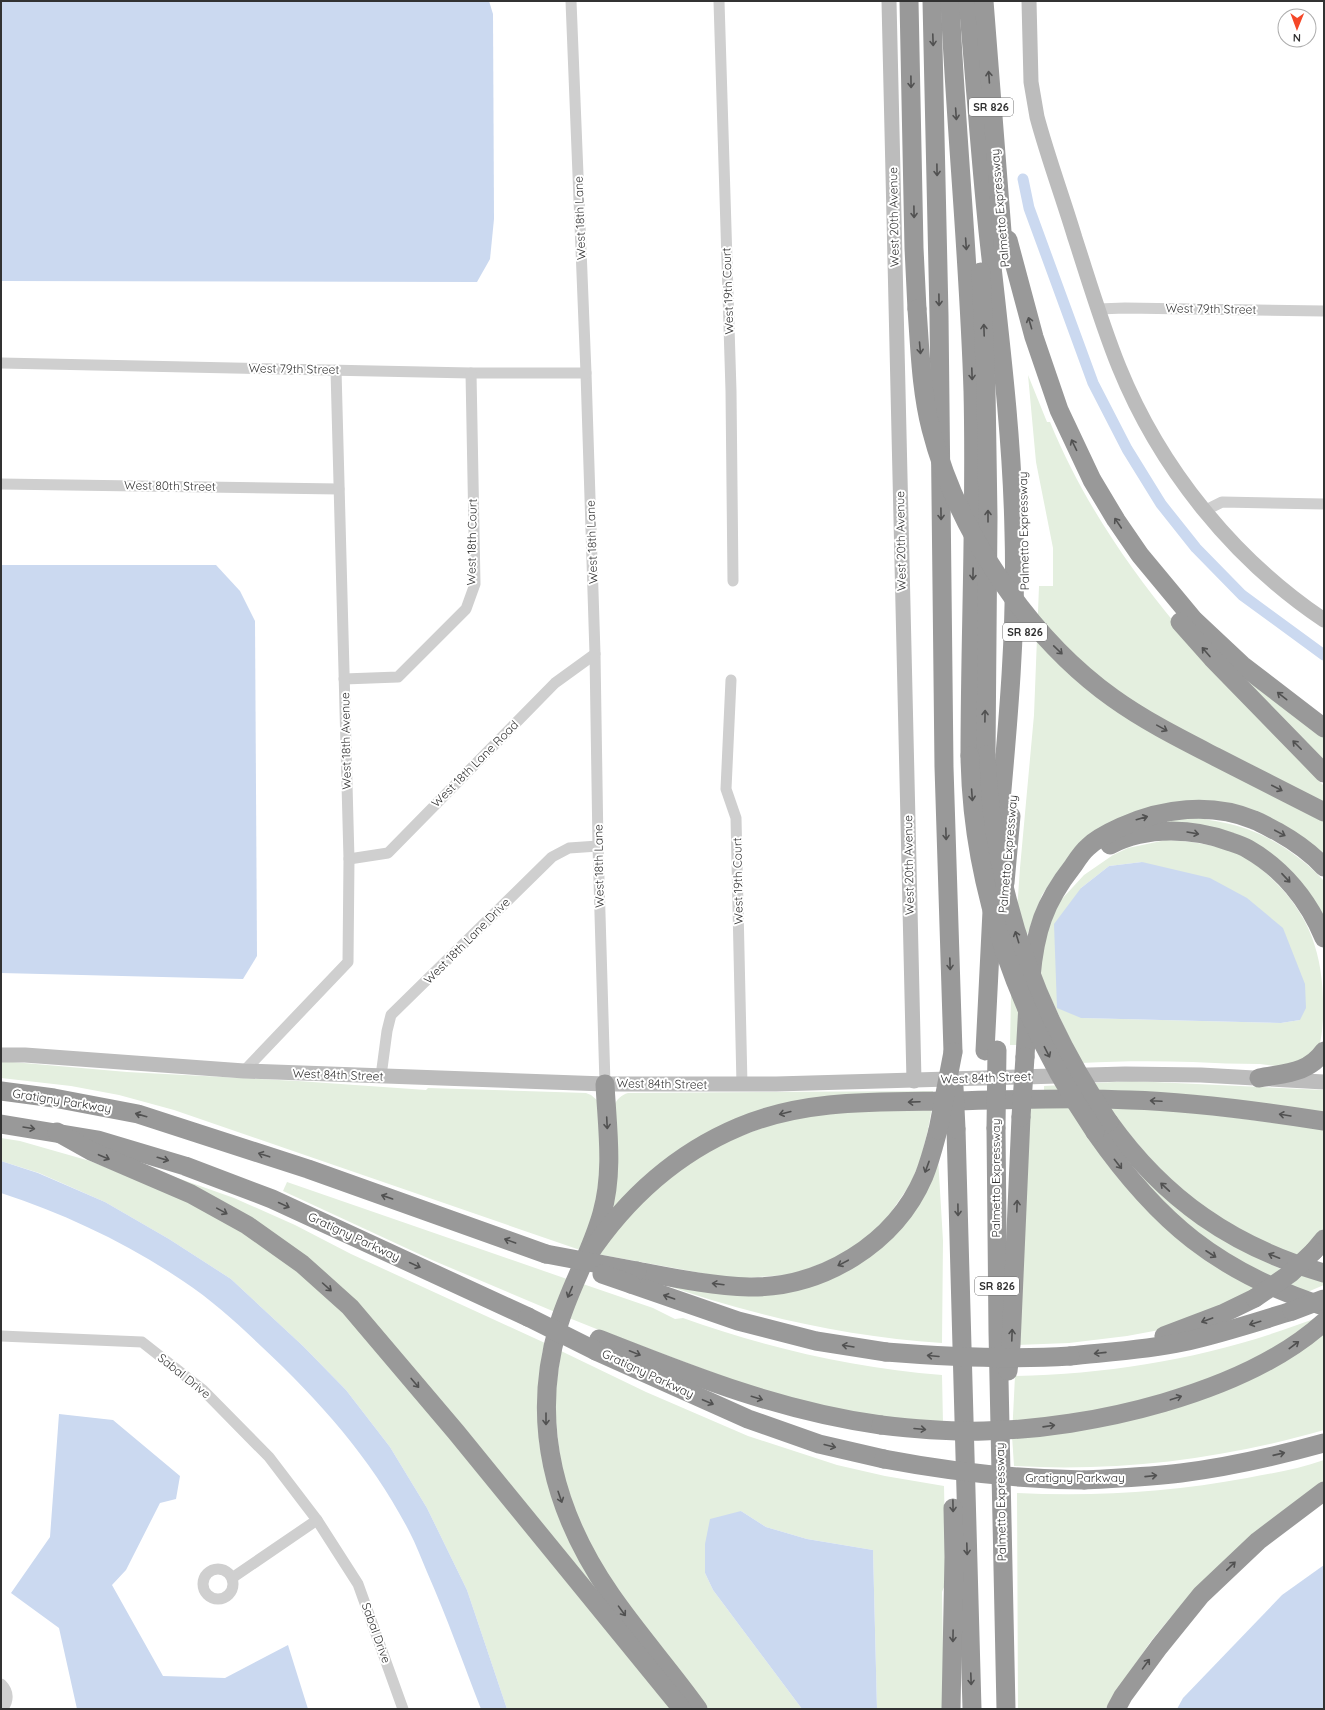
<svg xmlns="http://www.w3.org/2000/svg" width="1325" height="1710" viewBox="0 0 1325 1710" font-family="Quicksand,sans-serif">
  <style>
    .green { fill: #e4efdf; fill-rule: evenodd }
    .water { fill: #cbd9f0 }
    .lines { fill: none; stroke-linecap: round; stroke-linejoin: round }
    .canal { stroke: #cbd9f0; stroke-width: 11 }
    .street { stroke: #cfcfcf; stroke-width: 11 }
    .secondary { stroke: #bcbcbc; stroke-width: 15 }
    .highway { stroke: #999; stroke-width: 19 }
    .highway-bridge { stroke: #999; stroke-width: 19 }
    .oneway { stroke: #515151 }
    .labels { text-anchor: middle; stroke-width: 4; stroke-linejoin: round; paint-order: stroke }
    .shield { fill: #fff; stroke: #707070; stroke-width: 1 }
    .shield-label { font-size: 11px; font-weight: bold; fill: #323232 }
    .street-label { font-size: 12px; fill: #323232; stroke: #fff }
  </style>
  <rect width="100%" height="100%" fill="#fff"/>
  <g class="green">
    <path d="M1028 375 1047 422H1050C1109 566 1218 675 1324 786V862L1292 835 1159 807 1054 877 1042 895 1027 935 1017 1045H1010L1011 995 1020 868 1034 715 1039 586H1053V548L1036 462Z"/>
    <polygon points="1251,682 1266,695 1324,737 1324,768 1247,686"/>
    <path d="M1198 818C1215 821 1231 823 1247 829 1275 839 1304 859 1324 881V924L1284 872 1168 823V820Z"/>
    <path d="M1166 840C1189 841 1210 844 1231 851 1246 856 1258 866 1269 876 1313 916 1325 961 1323 1019 1322 1031 1322 1051 1310 1057 1303 1060 1294 1063 1287 1065 1278 1067 1268 1065 1260 1064 1237 1064 1215 1063 1193 1062 1156 1061 1119 1061 1081 1063L1036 966 1040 945 1060 901 1084 875 1113 855 1128 848ZM1142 862 1300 1020 1281 1023 1081 1018V888L1109 866Z"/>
    <polygon points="1,1061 127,1072 298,1081 426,1090 428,1088 586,1093 591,1095 598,1101 602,1189 583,1251 174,1110 119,1095 71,1086 1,1078"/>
    <polygon points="1132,1081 1324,1090 1324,1118 1044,1091 1044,1086"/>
    <path d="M933 1091V1093L760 1113 618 1210 609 1208 614 1106C617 1099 621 1095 628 1093Z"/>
    <polygon points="1029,1104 1068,1104 1108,1163 1256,1289 1170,1328 1127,1336 1069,1343 1017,1345"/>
    <path d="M1107 1104 1134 1105 1324 1129V1228L1295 1258C1267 1243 1237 1229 1210 1211 1170 1183 1135 1144 1107 1104Z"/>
    <polygon points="932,1107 928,1130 920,1161 911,1183 887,1218 863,1243 844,1254 796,1274 734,1279 597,1254 627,1211 706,1149 799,1114"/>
    <polygon points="1,1138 20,1141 90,1161 200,1206 268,1247 343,1310 675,1709 507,1709 467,1590 427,1508 390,1447 346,1390 303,1346 231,1279 169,1239 105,1202 39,1173 1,1161"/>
    <path d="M938 1157 943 1241 942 1343C846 1337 750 1315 660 1283L716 1289 854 1262Z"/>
    <path d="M169 1175 234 1198 295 1225 351 1254 545 1343 542 1353C540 1389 534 1428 543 1463L633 1633 378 1332Z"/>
    <polygon points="1142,1176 1238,1248 1283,1270 1324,1282 1324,1285 1305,1293 1246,1267 1185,1225 1139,1177"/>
    <polygon points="287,1182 567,1279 555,1312 432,1260 283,1191"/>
    <path d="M583 1284 653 1308 675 1319 683 1318C767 1348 854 1368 942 1375L943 1424 802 1406 599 1330 569 1318Z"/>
    <path d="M1321 1316 1324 1317V1430C1223 1459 1119 1472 1014 1466L1012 1436 1015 1376C1120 1374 1223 1355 1321 1316Z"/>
    <polygon points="561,1351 646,1392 748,1436 837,1465 885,1476 944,1486 946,1582 942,1592 944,1709 877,1709 873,1550 807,1539 766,1527 741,1511 705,1573 713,1590 802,1709 702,1709 609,1587 563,1483 554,1403"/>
    <path d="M1324 1460V1486L1193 1595 1170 1618 1151 1641 1105 1709H1018L1017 1493C1094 1497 1171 1492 1247 1478 1273 1473 1299 1469 1324 1460Z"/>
  </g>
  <g class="water">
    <polygon points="1,1 489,1 493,14 494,219 490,259 477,282 1,281"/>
    <polygon points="1,565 216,565 240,591 255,621 257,956 243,979 1,973"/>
    <polygon points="1142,862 1210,878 1247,898 1283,928 1305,984 1306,1008 1300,1020 1281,1023 1081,1018 1057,1008 1054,924 1081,888 1109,866"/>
    <path d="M1 1161 38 1173 105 1202 169 1239 231 1279 303 1346 346 1390 390 1447 427 1508 467 1590 507 1709H481C463 1663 447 1617 427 1572 421 1558 416 1544 409 1531 373 1461 320 1401 262 1347 238 1324 212 1300 183 1281 127 1243 65 1214 1 1193Z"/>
    <polygon points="59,1414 113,1420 180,1476 176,1499 160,1503 126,1570 112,1585 163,1676 225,1678 288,1645 308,1709 77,1709 59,1628 11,1593 50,1537"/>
    <polygon points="741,1511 766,1527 807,1539 873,1550 877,1709 802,1709 713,1590 705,1573 705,1544 710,1519"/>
    <polygon points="1324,1565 1324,1709 1177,1709 1183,1698 1282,1595"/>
  </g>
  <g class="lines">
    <polyline class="canal" points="1023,179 1029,208 1093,383 1127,449 1161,504 1196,548 1242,595 1324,655"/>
    <g class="street">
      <polyline points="571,1 586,373 595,654 598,846 605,1084"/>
      <polyline points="719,1 731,391 733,581"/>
      <polyline points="1098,309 1125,308 1324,311"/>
      <polyline points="1,363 471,373 586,373"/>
      <polyline points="1,484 339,489"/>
      <polyline points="1204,511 1222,502 1324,504"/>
      <polyline points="344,679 398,677 466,609 475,584 471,373"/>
      <polyline points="731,680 726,789 736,818 742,1085"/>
      <polyline points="349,859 388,853 555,683 595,654"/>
      <polyline points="244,1071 348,962 349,859 336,370"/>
      <polyline points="381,1076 387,1031 391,1015 552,857 569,848 598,846"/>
      <polyline points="1,1336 142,1342 203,1390 269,1457 317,1520 358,1584 403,1709"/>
      <circle cx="218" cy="1584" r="15"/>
      <polyline points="232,1578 317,1520"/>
      <path d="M1 1684C9 1692 9 1701 2 1709"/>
    </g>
    <g class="secondary">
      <polyline points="889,1 914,1081"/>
      <path d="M1029 1 1031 82 1037 117C1048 158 1063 198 1075 238 1089 281 1102 325 1119 367 1160 468 1233 559 1324 620"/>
      <polyline points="1,1055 25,1055 244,1071 605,1084 776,1084 1125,1074 1201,1075 1324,1082"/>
    </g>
    <g class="highway">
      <polyline points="909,1 914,248 917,309"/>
      <polyline points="932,1 939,315 944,767 953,1052"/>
      <path d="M950 1C956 131 969 261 973 391 976 513 970 634 970 756"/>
      <path d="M968 1C975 78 980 154 988 231 999 332 1012 431 1014 532 1017 633 1007 734 998 834"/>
      <polyline points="984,1 1004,257"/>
      <polyline points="1008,240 1034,337 1059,410 1092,480 1116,520 1140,555 1194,620 1242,665 1324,728"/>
      <polyline points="981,272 986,389 988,517 986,755"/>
      <polyline points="1180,622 1212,658 1324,773"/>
      <path d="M1110 845C1147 826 1193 828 1231 842 1237 844 1243 846 1248 849 1283 869 1309 901 1324 938"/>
      <polyline points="1005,883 1011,816"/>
      <path d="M1031 977C1035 931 1044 903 1073 866 1077 860 1082 852 1088 847 1097 838 1110 832 1121 827 1161 808 1212 802 1254 820 1262 823 1270 828 1278 832 1294 841 1311 853 1324 867"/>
      <polyline points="985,1051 992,911"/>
      <polyline points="1025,1057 1028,1004"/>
      <path d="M1259 1078C1284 1073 1308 1074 1324 1051"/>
      <path d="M605 1084C607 1126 614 1171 602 1213 591 1253 569 1288 558 1327 530 1424 555 1514 611 1595 638 1634 670 1670 698 1709"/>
      <polyline points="1,1091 54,1098 138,1114 308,1169 546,1254"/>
      <path d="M1109 1122C1164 1199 1233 1247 1324 1273"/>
      <polyline points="1,1124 98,1140 185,1166 272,1199 528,1317"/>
      <polyline points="996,1128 998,1332 1006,1709"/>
      <polyline points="956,1129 972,1709"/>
      <polyline points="57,1132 91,1151 191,1194 247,1225 302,1264 350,1307 456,1432 682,1709"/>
      <path d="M1095 1132C1158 1222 1218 1272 1323 1306"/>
      <polyline points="1314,1251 1324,1239"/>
      <path d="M587 1257C625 1200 675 1154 739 1127 804 1099 878 1102 947 1101 1008 1100 1069 1097 1130 1100 1195 1102 1260 1111 1324 1121"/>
      <path d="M637 1271C674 1278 712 1286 749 1287 822 1288 895 1244 924 1176 930 1161 934 1145 938 1130"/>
      <polyline points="631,1284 738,1321 816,1341 886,1352"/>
      <polyline points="1164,1336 1222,1314 1255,1298"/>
      <path d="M599 1339C693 1376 780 1411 881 1425"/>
      <polyline points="596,1351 748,1419 819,1444 884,1459"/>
      <path d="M1070 1356C1108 1352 1146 1350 1183 1342 1220 1334 1256 1322 1292 1311"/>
      <polyline points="1008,1371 1011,1345 1021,1117"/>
      <path d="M1084 1480C1117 1478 1149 1477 1181 1473 1230 1467 1277 1456 1324 1443"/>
      <polyline points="951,1709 954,1557 953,1508"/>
      <polyline points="1116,1709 1123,1696 1159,1647 1201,1595 1258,1541 1324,1491"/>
    </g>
    <g class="highway-bridge">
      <path d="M917 309C920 349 921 390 931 429 957 531 1028 637 1113 698 1145 721 1181 739 1216 757 1252 775 1288 794 1324 812"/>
      <path d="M986 755C992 889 1033 1011 1109 1122"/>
      <path d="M970 756C972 891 1020 1021 1095 1132"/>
      <polyline points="954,1087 956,1129"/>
      <polyline points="1021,1117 1025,1057"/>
      <polyline points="996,1128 997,1050"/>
      <polyline points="938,1130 953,1052"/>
      <polyline points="546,1254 637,1271"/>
      <polyline points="602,1274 631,1284"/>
      <polyline points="1255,1298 1291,1273 1314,1251"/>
      <polyline points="1292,1311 1324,1299"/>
      <polyline points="528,1317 596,1351"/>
      <path d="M886 1352C948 1357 1008 1360 1070 1356"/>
      <path d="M881 1425C915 1429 949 1432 984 1431 1089 1429 1244 1394 1324 1322"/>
      <path d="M884 1459C952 1472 1015 1479 1084 1480"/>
    </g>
  </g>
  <defs><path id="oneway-shaft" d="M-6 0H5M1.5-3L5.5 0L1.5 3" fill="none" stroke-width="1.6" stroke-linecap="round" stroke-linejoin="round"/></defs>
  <g class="oneway">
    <use href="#oneway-shaft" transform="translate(933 40) rotate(88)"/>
    <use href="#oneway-shaft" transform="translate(989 77) rotate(-94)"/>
    <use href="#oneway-shaft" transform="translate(911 82) rotate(89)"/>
    <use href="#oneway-shaft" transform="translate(956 114) rotate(86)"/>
    <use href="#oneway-shaft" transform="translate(937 170) rotate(89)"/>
    <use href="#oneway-shaft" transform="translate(914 212) rotate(89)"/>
    <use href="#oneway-shaft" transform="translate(966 244) rotate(86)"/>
    <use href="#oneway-shaft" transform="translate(939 300) rotate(89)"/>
    <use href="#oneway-shaft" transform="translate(1030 323) rotate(-106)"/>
    <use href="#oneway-shaft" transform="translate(984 330) rotate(-92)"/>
    <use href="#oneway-shaft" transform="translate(920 348) rotate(85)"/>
    <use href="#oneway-shaft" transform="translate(972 374) rotate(88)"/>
    <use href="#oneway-shaft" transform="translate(1074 445) rotate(-116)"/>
    <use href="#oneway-shaft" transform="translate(941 514) rotate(89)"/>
    <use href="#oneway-shaft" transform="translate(988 516) rotate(-90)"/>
    <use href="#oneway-shaft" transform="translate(1118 523) rotate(-124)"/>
    <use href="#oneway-shaft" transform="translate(973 574) rotate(91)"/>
    <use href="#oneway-shaft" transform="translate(1058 650) rotate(44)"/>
    <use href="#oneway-shaft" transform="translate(1206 652) rotate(-131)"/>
    <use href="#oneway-shaft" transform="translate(1282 696) rotate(-142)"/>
    <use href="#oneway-shaft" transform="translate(985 716) rotate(-89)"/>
    <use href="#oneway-shaft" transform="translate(1162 728) rotate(29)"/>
    <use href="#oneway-shaft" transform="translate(1297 745) rotate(-135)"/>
    <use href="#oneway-shaft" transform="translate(1277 788) rotate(27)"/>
    <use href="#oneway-shaft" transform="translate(972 795) rotate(86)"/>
    <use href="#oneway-shaft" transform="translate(1142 818) rotate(-16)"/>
    <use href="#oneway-shaft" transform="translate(1193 833) rotate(10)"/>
    <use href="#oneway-shaft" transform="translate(1280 833) rotate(28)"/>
    <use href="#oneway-shaft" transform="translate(946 834) rotate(88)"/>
    <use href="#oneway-shaft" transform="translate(1286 878) rotate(47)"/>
    <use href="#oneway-shaft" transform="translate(1017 937) rotate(-107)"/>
    <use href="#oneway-shaft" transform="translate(950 964) rotate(88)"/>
    <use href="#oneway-shaft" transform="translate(1047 1052) rotate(63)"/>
    <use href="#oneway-shaft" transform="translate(1156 1101) rotate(-177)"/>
    <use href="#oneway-shaft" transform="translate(914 1102) rotate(178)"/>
    <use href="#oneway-shaft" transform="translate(785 1113) rotate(166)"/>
    <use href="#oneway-shaft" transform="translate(141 1115) rotate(-164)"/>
    <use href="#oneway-shaft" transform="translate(1285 1115) rotate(-171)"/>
    <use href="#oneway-shaft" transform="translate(607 1123) rotate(87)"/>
    <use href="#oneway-shaft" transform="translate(29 1128) rotate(9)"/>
    <use href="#oneway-shaft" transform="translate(264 1155) rotate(-162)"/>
    <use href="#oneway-shaft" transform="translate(104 1157) rotate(23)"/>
    <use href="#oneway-shaft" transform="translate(163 1159) rotate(16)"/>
    <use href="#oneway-shaft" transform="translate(1118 1164) rotate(52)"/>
    <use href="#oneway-shaft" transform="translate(927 1167) rotate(110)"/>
    <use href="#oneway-shaft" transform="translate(1165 1187) rotate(-137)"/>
    <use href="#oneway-shaft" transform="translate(387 1197) rotate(-161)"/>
    <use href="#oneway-shaft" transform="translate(284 1205) rotate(25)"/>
    <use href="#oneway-shaft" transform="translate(1017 1206) rotate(-88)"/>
    <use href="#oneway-shaft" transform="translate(958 1210) rotate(89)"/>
    <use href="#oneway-shaft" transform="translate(222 1211) rotate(29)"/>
    <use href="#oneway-shaft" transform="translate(510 1241) rotate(-160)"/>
    <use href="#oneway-shaft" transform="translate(1211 1254) rotate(33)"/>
    <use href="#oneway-shaft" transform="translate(1274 1256) rotate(-158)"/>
    <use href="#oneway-shaft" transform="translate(843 1263) rotate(152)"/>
    <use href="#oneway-shaft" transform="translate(415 1265) rotate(25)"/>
    <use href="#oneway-shaft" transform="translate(718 1284) rotate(-173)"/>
    <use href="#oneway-shaft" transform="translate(327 1287) rotate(42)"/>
    <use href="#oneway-shaft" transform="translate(570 1292) rotate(113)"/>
    <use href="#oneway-shaft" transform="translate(669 1297) rotate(-161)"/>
    <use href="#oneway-shaft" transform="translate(1207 1320) rotate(160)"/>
    <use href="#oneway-shaft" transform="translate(1255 1323) rotate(163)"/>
    <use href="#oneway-shaft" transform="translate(1012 1335) rotate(-88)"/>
    <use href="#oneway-shaft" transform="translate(1294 1345) rotate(-37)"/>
    <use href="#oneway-shaft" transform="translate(848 1346) rotate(-171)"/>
    <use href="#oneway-shaft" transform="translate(635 1353) rotate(22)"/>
    <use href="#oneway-shaft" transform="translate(1100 1353) rotate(174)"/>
    <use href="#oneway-shaft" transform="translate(933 1356) rotate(-175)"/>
    <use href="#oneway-shaft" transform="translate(415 1383) rotate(50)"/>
    <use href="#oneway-shaft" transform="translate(757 1398) rotate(17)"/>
    <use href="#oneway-shaft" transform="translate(1176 1398) rotate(-18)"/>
    <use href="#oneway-shaft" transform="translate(708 1402) rotate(23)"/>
    <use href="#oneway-shaft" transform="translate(546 1419) rotate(90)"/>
    <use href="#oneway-shaft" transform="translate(1049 1426) rotate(-8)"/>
    <use href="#oneway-shaft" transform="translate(920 1429) rotate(5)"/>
    <use href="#oneway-shaft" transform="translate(830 1446) rotate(14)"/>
    <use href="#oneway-shaft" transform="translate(1279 1454) rotate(-13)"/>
    <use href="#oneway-shaft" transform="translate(1151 1476) rotate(-6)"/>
    <use href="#oneway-shaft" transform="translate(560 1497) rotate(71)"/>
    <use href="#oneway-shaft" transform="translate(953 1506) rotate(89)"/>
    <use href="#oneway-shaft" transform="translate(967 1549) rotate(88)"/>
    <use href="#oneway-shaft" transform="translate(1231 1566) rotate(-44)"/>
    <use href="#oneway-shaft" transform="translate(622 1611) rotate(54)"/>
    <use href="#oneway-shaft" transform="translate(953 1636) rotate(91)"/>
    <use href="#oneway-shaft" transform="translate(1146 1664) rotate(-54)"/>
    <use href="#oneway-shaft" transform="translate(971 1679) rotate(88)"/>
  </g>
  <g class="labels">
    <g class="shield">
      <rect x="969" y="98" width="44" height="18" rx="3"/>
      <rect x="1003" y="623" width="44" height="18" rx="3"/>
      <rect x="975" y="1277" width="44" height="18" rx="3"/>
    </g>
    <g class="shield-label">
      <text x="991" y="111">SR 826</text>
      <text x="1025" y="636">SR 826</text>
      <text x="997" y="1290">SR 826</text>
    </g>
    <g class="street-label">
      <text transform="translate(1000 208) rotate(-95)" y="4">Palmetto Expressway</text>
      <text transform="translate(894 217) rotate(-91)" y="4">West 20th Avenue</text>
      <text transform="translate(580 218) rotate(-92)" y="4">West 18th Lane</text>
      <text transform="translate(728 291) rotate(-92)" y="4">West 19th Court</text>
      <text transform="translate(1211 309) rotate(1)" y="4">West 79th Street</text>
      <text transform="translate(294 369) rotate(1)" y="4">West 79th Street</text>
      <text transform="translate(170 486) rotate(1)" y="4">West 80th Street</text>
      <text transform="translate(1024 531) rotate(-91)" y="4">Palmetto Expressway</text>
      <text transform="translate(901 541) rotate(-91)" y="4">West 20th Avenue</text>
      <text transform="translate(472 542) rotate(-89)" y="4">West 18th Court</text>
      <text transform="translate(592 542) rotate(-92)" y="4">West 18th Lane</text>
      <text transform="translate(346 741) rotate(-91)" y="4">West 18th Avenue</text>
      <text transform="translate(475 764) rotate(-45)" y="4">West 18th Lane Road</text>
      <text transform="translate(1008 854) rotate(-85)" y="4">Palmetto Expressway</text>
      <text transform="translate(909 865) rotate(-91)" y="4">West 20th Avenue</text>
      <text transform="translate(599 866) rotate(-91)" y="4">West 18th Lane</text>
      <text transform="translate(738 881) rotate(-91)" y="4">West 19th Court</text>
      <text transform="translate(467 941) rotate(-45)" y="4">West 18th Lane Drive</text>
      <text transform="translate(338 1075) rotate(2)" y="4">West 84th Street</text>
      <text transform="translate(986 1078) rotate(-2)" y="4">West 84th Street</text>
      <text transform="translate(662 1084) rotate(1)" y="4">West 84th Street</text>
      <text transform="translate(62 1101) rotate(9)" y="4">Gratigny Parkway</text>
      <text transform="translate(996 1178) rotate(-90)" y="4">Palmetto Expressway</text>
      <text transform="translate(354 1237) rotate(25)" y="4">Gratigny Parkway</text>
      <text transform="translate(648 1374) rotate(25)" y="4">Gratigny Parkway</text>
      <text transform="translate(184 1376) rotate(39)" y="4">Sabal Drive</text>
      <text x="1075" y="1482">Gratigny Parkway</text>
      <text transform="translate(1001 1502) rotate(-91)" y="4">Palmetto Expressway</text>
      <text transform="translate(376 1633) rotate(70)" y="4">Sabal Drive</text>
    </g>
  </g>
  <rect width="1325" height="1710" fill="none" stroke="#323232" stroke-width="4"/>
  <g transform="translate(1297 28) rotate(181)"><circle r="19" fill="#ffffff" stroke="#adadad"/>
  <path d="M0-3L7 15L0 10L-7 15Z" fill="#f54728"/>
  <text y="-6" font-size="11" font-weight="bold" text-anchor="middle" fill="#323232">N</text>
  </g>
</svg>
